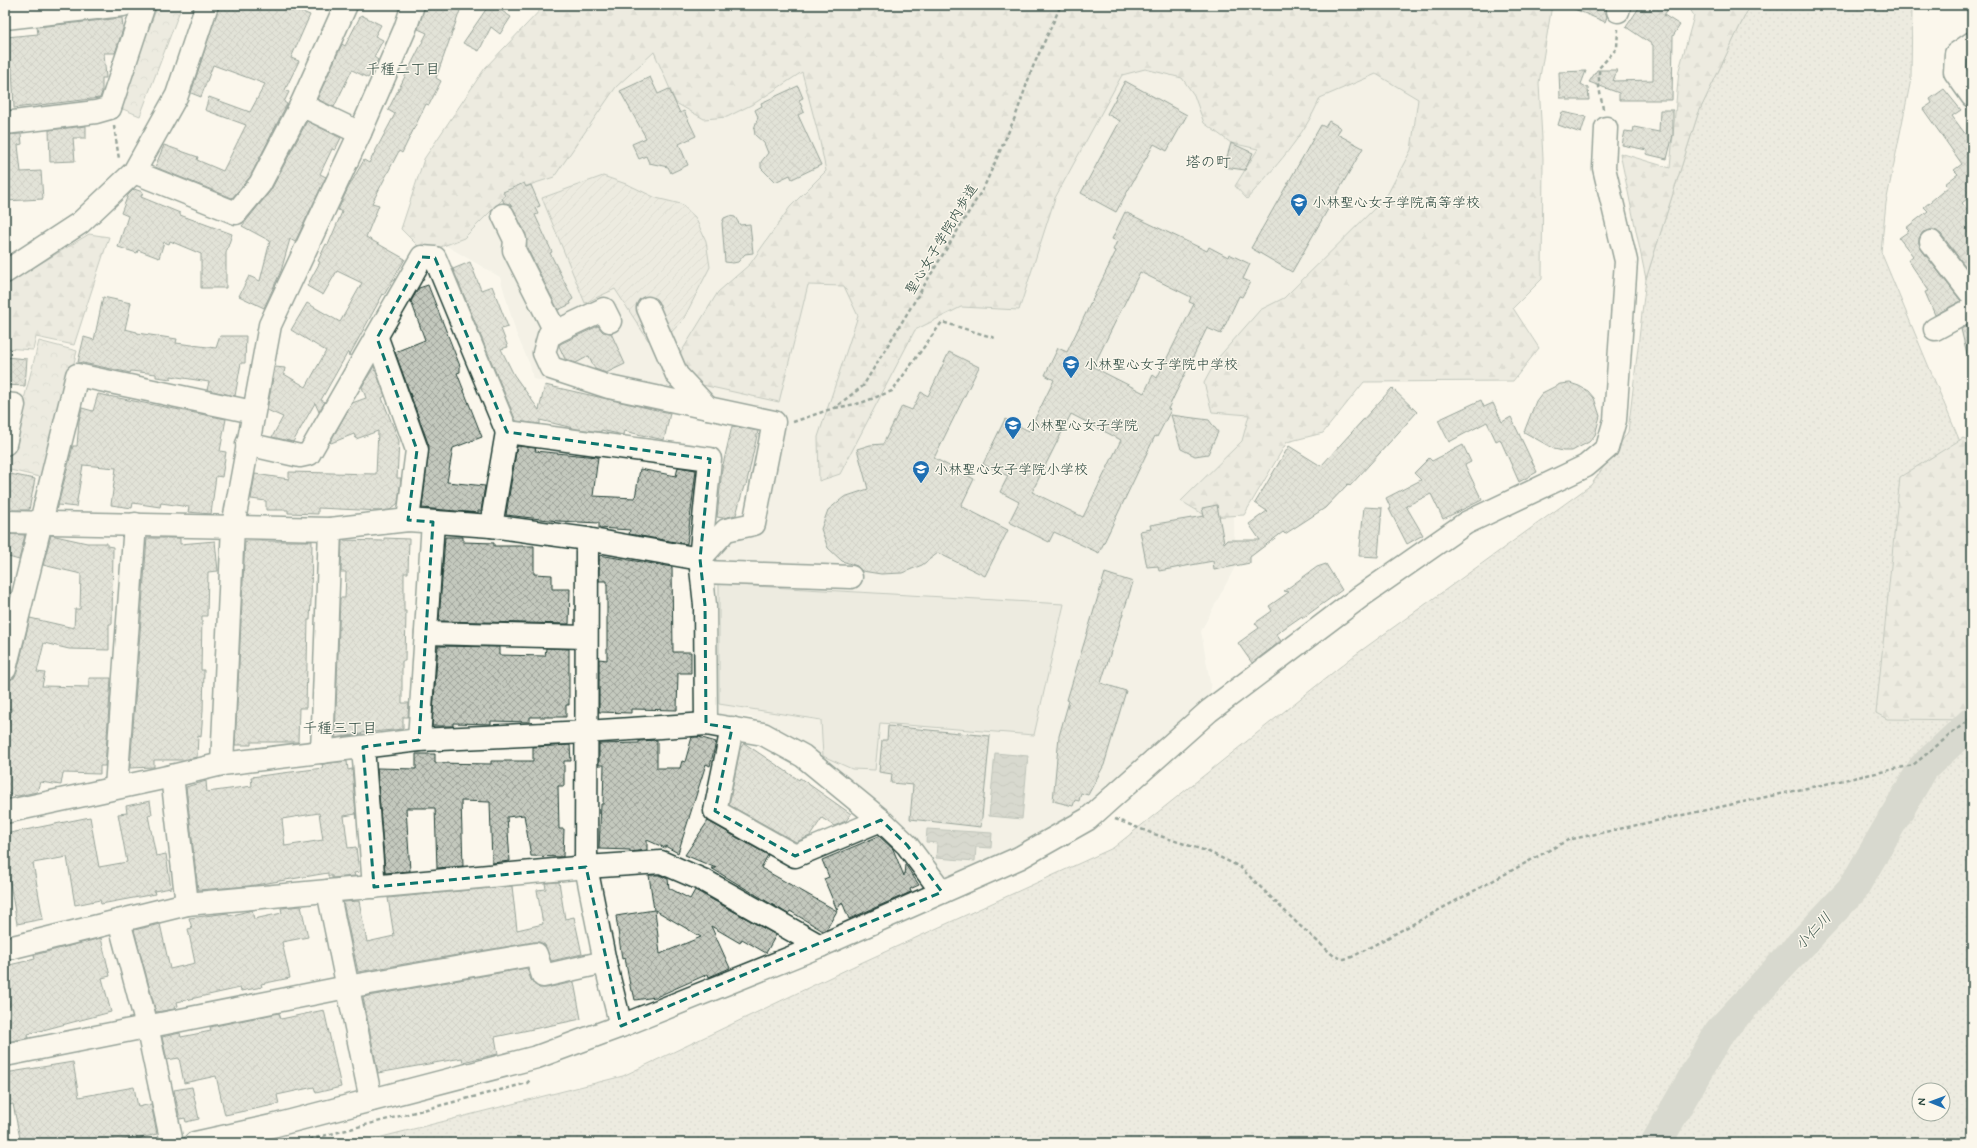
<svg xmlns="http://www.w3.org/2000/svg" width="1977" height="1148" viewBox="0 0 1977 1148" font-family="Mynerve,'Klee One',sans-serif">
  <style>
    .built { fill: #eae9de }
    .grass { fill: url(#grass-dots); stroke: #7d8c82; fill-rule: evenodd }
    .forest { fill: url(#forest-firs); stroke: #7d8c82 }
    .park { fill: url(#park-crowns); stroke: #7d8c82 }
    .garden { fill: url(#garden-furrows); stroke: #7d8c82 }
    .pitch { fill: #dbdcd1; stroke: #7d8c82 }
    .water { fill: url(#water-waves); stroke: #74847b }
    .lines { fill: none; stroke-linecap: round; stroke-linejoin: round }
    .river { stroke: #adb4aa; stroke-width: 31 }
    .building { fill: url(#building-cross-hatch); stroke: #1f3d34; fill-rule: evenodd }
    .minor-casing { stroke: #1f3d34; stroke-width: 25 }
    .path { stroke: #1f3d34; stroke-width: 2.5; stroke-dasharray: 4 3; stroke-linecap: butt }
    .minor { stroke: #fbf7ec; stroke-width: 22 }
    .marked { fill: none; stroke: #0f766e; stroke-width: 3; stroke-dasharray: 8 5; stroke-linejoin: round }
    .labels { text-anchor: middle; stroke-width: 3; stroke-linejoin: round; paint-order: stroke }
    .poi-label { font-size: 14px; fill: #1f3d34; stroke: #fbf7ec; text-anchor: start }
    .street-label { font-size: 14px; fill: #1f3d34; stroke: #fbf7ec }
    .neighbourhood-label { font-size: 15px; fill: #1f3d34; stroke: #fbf7ec }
    .water-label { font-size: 15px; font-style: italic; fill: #425b52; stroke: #fbf7ec }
  </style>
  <defs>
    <pattern id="grass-dots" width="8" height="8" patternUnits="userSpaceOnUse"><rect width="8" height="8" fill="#dbdcd1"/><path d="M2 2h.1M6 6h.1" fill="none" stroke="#bcbeb4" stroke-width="1.8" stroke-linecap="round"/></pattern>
    <pattern id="forest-firs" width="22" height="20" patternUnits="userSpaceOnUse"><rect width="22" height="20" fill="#dbdcd1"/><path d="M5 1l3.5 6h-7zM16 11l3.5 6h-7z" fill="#bcbeb4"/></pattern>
    <pattern id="park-crowns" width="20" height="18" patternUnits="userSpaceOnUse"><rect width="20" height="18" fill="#dbdcd1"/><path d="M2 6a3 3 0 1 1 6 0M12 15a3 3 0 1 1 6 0" fill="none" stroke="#bcbeb4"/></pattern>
    <pattern id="garden-furrows" width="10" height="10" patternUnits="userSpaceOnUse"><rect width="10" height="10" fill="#dbdcd1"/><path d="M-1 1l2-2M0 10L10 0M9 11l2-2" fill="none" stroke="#bcbeb4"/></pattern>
    <pattern id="water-waves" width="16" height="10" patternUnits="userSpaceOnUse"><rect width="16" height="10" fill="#adb4aa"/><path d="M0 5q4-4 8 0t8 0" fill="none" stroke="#8c948b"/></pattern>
    <pattern id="building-cross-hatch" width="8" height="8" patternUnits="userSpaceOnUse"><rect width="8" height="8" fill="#c4c9be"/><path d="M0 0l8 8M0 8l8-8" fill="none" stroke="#9fa49b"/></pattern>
  </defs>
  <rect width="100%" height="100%" fill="#fbf7ec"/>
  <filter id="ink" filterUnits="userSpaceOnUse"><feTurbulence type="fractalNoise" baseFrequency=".025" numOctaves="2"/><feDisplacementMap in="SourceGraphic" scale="8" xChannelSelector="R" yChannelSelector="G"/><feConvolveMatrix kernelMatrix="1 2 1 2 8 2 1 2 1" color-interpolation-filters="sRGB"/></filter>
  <g filter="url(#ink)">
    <polygon class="built" points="547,25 1307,64 1443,79 1439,150 1240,450 1234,517 1235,567 1201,631 1211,688 1206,706 1067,824 961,881 945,877 907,830 808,750 752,717 720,715 712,705 711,566 728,541 760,530 783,430 533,379 530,365 516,333 500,277 445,245"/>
    <path class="grass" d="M1750 5 1912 6 1911 79 1886 203 1881 252 1971 468 1972 1143H358L623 1076 854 966 1113 848 1355 655 1591 485 1628 432 1646 279 1698 114ZM1919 1090H1943V1114H1919Z"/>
    <g class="forest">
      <path d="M545 5H1552L1539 83 1543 158 1542 279 1513 308 1539 348 1513 381 1364 382 1323 433 1287 442 1244 515 1208 517 1181 501 1242 441 1249 415 1212 412 1204 383 1217 359 1260 310 1284 298 1386 197 1411 150 1418 99 1376 74 1320 98C1304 137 1274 168 1247 199L1235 186 1258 149 1231 143 1204 123 1194 95 1182 78 1145 69 1122 75 1055 198 1019 310 961 307 915 330 840 474 819 481 818 437 858 316 844 286 808 285 779 402 693 383 677 359 718 292 750 264 790 207 826 171 819 137 802 72 755 103 727 117 704 119 676 103 654 52 616 87 554 177 511 191 464 238 425 253 401 229 424 159 485 68Z"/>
      <polygon points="1688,5 1750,5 1698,114 1646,279 1620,153 1670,168 1679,70 1694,16"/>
      <polygon points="89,234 109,237 74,345 36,337 33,350 5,348 5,285"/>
      <polygon points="1963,438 1972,442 1972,720 1887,719 1876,713 1900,477"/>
    </g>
    <g class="park">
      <polygon points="158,5 182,5 140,116 118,107"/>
      <polygon points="39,341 77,351 44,478 6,469"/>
    </g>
    <polygon class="garden" points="603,176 629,185 656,198 681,204 695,217 706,241 710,267 683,320 659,345 648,340 615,289 585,303 542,198"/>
    <polygon class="pitch" points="719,584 1064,604 1034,735 880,723 875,770 852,769 823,756 821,720 719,704"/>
    <g class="water">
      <polygon points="995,753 1028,756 1022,819 989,816"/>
      <polygon points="927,829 992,833 991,848 976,847 975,861 936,858 937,843 926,842"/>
    </g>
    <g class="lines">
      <polyline class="river" points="1656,1143 1720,1031 1852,890 1923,768 1972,722"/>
    </g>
    <g class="building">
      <polygon points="219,5 284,5 310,15 291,58 299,61 285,90 289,92 284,102 287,104 250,177 232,198 155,167 164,145 198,157 197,160 223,171 246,125 205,110 209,97 250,112 265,84 213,65 201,97 191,93"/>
      <polygon points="425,5 462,5 436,78 441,81 429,105 426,104 402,153 399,151 372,203 379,205 366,237 405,259 384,295 383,294 349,356 348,352 321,400 325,402 319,412 315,403 293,442 272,437 283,417 267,410 275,367 285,368 284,374 306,387 326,351 291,330 307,303 340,322 362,283 337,271 323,295 307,286 320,262 318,261 326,244 328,245 342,212 338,210 348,188 364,160 369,163 395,114 388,110 427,33 418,29"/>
      <polygon points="489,5 493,5 511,17 500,34 491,27 479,51 463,43"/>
      <polygon points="1565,5 1607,5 1606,13 1607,17 1605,22"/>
      <polygon points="1641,5 1671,5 1664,15 1680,25 1673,36 1672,100 1619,100 1619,93 1589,82 1597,70 1617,70 1613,81 1653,80 1653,45 1626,27"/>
      <polygon points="361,15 381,25 375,36 383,40 374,57 378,60 368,78 352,70 334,107 317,99 342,44 345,46"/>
      <polygon points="122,18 123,29 115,53 104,53 106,78 102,78 102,92 100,98 14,108 12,68 8,68 6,37 38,34 37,27"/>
      <polygon points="1586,71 1581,84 1588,88 1589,100 1566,100 1567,98 1560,98 1559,72"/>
      <polygon points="650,77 658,94 669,89 680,113 684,111 696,136 679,144 688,165 671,173 668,167 649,163 646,156 639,159 632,144 646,138 620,91"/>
      <polygon points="1125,81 1187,115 1167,151 1154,144 1116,212 1081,193 1120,121 1107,114"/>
      <polygon points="798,86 803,98 799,100 804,112 798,115 821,165 792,179 790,175 775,182 761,168 761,162 768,153 764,143 755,135 754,129 758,117 755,110 762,106 761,103"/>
      <polygon points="1944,89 1961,110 1952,116 1972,143 1972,195 1962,203 1972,216 1972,275 1941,234 1935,230 1930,230 1923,232 1919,238 1919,243 1921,249 1961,301 1935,315 1925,292 1929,291 1908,260 1913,256 1899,238 1909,231 1906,228 1928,211 1924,207 1948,187 1945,184 1958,174 1954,170 1962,164 1923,109 1932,103 1930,99"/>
      <polygon points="1660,110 1673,110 1673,135 1667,159 1646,154 1647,150 1622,145 1625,131 1633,132 1634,127 1659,132"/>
      <polygon points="1562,112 1586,117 1581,133 1558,125"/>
      <polygon points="307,121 341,138 335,150 332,149 320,174 326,177 295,242 290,239 281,271 264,308 239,296 249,276 260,281 270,241 242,226 271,190"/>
      <polygon points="1329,121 1341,128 1337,134 1363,148 1292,272 1251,248 1321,125 1325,127"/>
      <polygon points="86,126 86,138 73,138 75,161 50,162 49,130"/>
      <polygon points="21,134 22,144 18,145 21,172 41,171 43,199 5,201 5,135"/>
      <polygon points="1231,143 1253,153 1245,170 1224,167"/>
      <polygon points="524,183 526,187 531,185 540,206 535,208 538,214 535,215 552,252 550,253 573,299 570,301 571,304 558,310 527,248 526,235 514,210 510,204 504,203 502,198 505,196 503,192"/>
      <polygon points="134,189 143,192 141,197 180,213 180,215 232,234 226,253 226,288 201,288 201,254 170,241 169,244 164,242 159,258 138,250 137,253 118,247 128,216 121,213 128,195"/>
      <path d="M1125 212 1207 251 1209 247 1228 257 1229 254 1250 264 1243 279 1250 282 1242 297 1239 296 1221 334 1207 328 1168 409 1171 410 1157 437 1155 436 1099 553 1054 532 1049 542 1009 522 1019 502 1000 492 1008 476 983 464 1005 419 1029 431 1054 380 1045 375 1058 348 1067 352 1116 251 1113 250 1117 241 1112 239ZM1140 272 1191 297 1189 302 1194 304 1157 378 1153 375 1144 393 1093 367ZM1071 414 1121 440 1083 517 1032 492Z"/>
      <polygon points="729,216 735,217 740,225 750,224 753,253 745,254 738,262 733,263 725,262 722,223 724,218"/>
      <polygon points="470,262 481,290 492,286 508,327 501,329 508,347 501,349 514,375 539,410 545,385 670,413 664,440 624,431 623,435 601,430 601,432 577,429 540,420 540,424 516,421 453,269"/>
      <polygon points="428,285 460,366 460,372 457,373 482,437 453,448 447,482 485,486 481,511 478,511 478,513 422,508 429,446 395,352 425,340 411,301 419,288"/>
      <polygon points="103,297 131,303 125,329 137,332 137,333 177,339 176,343 216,348 220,336 246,336 245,363 241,363 235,396 207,390 209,382 171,376 171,379 156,377 156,374 131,371 130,373 126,372 78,362 84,337 94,340"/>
      <polygon points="1972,323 1972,353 1967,354 1961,329"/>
      <polygon points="598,326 603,332 611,333 625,364 606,373 595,369 589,356 576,363 565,359 559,346 560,344"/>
      <polygon points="949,352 979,367 934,458 974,479 961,506 1008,530 985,576 938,553 922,565 902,573 881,574 862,571 857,566 842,561 828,548 821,529 828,510 844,497 868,489 857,449 870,445 883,444 902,406 912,410 921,392 928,396"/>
      <polygon points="5,357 27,359 25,386 5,385"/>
      <polygon points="374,366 385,396 382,398 399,441 397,478 401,478 398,503 390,510 380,511 318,508 318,514 288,513 288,510 266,510 266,501 251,499 255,474 289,479 289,472 376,474 378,431 356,439 354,434 331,443 330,442 352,403 366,398 362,387"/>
      <polygon points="1570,383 1579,386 1588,391 1594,398 1600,416 1595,435 1589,442 1572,451 1563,451 1554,449 1524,432 1536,401 1542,393 1560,384"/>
      <polygon points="1392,388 1417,412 1350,486 1348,484 1325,508 1285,534 1283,532 1250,557 1250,563 1214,570 1213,561 1159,571 1158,566 1147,567 1140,531 1151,529 1150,525 1204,516 1202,508 1217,505 1224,543 1227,540 1260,540 1249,524 1267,511 1255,503 1289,446 1321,466"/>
      <polygon points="98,394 226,419 220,451 226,452 222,477 216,476 211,514 188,512 189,507 161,503 160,507 133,503 132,508 111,505 116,468 83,465 76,507 58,505 73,446 77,446 79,421 82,408 93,411"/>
      <polygon points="1481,400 1484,407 1493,403 1502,422 1511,417 1537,472 1519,482 1500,439 1496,441 1487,422 1449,442 1438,420"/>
      <polygon points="1171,415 1209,420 1218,432 1208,454 1195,456 1181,449"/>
      <polygon points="732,426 758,431 746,486 744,486 736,515 723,518 717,517 722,469"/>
      <polygon points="1463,445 1471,462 1465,465 1482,500 1443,519 1431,494 1406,506 1423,535 1407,544 1389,509 1391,509 1386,498 1421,480 1414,473 1429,458 1432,461"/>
      <polygon points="517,446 536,448 535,451 598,457 593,496 635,498 640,469 676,476 678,467 696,470 687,544 629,534 630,530 599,528 599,523 558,521 506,515"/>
      <polygon points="5,473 35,479 29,510 5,510"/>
      <polygon points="1364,507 1382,508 1378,557 1359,556"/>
      <polygon points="5,534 25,535 19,560 5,556"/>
      <polygon points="51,535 87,543 107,543 107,546 113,547 112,624 109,624 109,650 69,649 44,643 37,672 45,673 42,686 89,687 89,678 111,678 105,766 100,766 100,774 63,773 61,785 40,782 37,792 18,796 5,793 5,736 12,709 5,708 5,690 7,681 14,678 17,672 30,618 74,628 75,609 80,609 81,574 43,565"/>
      <polygon points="445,537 463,537 463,542 494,543 494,546 534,546 534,574 552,575 552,589 570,589 569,624 439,621"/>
      <polygon points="147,538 180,538 180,544 215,541 218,571 208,572 207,616 202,616 201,670 204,670 203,711 201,737 198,736 197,757 183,760 154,760 154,767 130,768"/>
      <polygon points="384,538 409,539 408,573 404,573 404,611 406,611 405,661 402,661 402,703 409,703 408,717 403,717 403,729 362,733 361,734 335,738 340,598 345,598 346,572 341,572 342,540 384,541"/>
      <polygon points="245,541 312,541 311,601 310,620 308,620 306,708 299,708 298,742 251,742 251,745 235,745"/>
      <polygon points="599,555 672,567 673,652 691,652 691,673 678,673 677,710 631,709 631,713 599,712 599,659 607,660 607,581 599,581"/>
      <polygon points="1326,564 1342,590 1303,618 1302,616 1276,634 1281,641 1252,663 1238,643 1259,628 1255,623 1272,611 1269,606 1289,592 1284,591 1317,567"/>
      <polygon points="1105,573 1133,582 1101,683 1126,691 1104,765 1088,795 1081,793 1079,801 1075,800 1073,806 1053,801 1059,736 1069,701 1067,700"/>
      <polygon points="438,646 499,647 499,655 545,656 546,648 569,649 569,705 566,705 566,717 530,717 530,722 491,721 491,724 453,723 453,726 432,726"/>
      <polygon points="888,726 990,736 981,827 910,819 913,785 891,783 892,774 879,772 882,740 887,740"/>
      <polygon points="692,737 699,737 716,742 710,766 706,764 678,853 665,846 665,848 647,840 647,850 630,852 630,850 599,849 601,804 603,804 604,765 599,765 599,744 639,743 639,741 657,740 657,768 680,768 682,761 685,762"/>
      <polygon points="744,743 799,780 800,778 851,814 846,821 834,826 822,818 810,836 796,842 729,805 740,749"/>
      <polygon points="570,745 571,761 564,761 564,786 558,786 559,829 564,829 563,857 531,856 524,815 507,817 510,861 492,863 490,802 461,801 463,866 437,868 435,808 406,808 410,871 385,873 377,768 416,769 416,754 435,754 435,763 491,764 491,761 533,761 533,747"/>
      <path d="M347 761 348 770 352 769 356 814 344 816 348 848 356 847 359 872 354 873 355 876 332 878V876H328V873L249 886 198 890 186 787 206 781 207 792 252 786 251 777 323 768 322 764ZM319 813 323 840 285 846 282 819Z"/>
      <polygon points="150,801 152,814 148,815 156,856 166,854 171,888 154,891 155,894 101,904 100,900 75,905 67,857 33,863 43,919 17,924 9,877 5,878 5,834 90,817 99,867 127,862 118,814 127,813 126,806"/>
      <polygon points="708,821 768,855 761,868 837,911 826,930 823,931 790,911 788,914 711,868 716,868 685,855"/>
      <polygon points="879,836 893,849 904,876 905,864 919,885 910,889 911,892 849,919 842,902 837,910 824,879 829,877 822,860"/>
      <path d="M649 875H659L668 879 669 888 690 899 695 890 776 935 766 953 742 939 740 943 711 926 730 968 709 977 708 974 656 997 635 1000 633 991H631L625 958 622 959 616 916 654 910ZM655 910 701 937 660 954Z"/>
      <polygon points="559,882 565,919 574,917 582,954 551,961 545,945 540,942 534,942 358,972 343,902 359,901 367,942 394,936 388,898 512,886 517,930 543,924 537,890 546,889 545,883"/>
      <polygon points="301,906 308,937 282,942 290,978 261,984 262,987 241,991 240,988 177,1002 178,1006 174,1007 175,1009 156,1012 134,930 160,924 170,969 195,963 188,929 192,928 189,918 228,913 229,916 252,910 254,919 282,913 281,908"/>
      <polygon points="101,938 110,976 102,978 111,1012 28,1034 29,1038 5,1042 5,1007 10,1006 5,984 5,966 35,959 34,955"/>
      <polygon points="527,968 531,980 539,988 546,988 574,982 581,1019 495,1037 498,1054 463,1062 462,1058 378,1073 363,997"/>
      <polygon points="324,1010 341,1087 316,1093 314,1087 277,1095 279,1104 225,1115 216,1076 184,1083 179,1058 167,1060 162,1037 180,1033 181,1037 211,1031 210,1027 279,1013 281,1019"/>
      <polygon points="73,1062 79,1097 134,1087 138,1107 151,1104 157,1134 137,1139 136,1137 115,1142 114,1139 93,1143 21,1143 13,1104 5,1106 5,1073"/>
      <polygon points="192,1087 199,1119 186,1122 185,1118 180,1119 174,1090"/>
    </g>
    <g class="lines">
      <defs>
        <g id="minor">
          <polyline points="1618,11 1620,5"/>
          <polyline points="5,18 123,5"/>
          <polyline points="1972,43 1956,54 1955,72 1972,96"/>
          <polyline points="301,105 346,5"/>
          <polyline points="5,123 96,112 110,108 144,5"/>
          <polyline points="134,172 236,213 260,184 301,105 360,133"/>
          <polyline points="503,215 515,240 514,250 553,327 554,333"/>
          <polyline points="1931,242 1972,295"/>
          <polyline points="5,272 80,223 134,172 177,95 207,5"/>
          <polyline points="648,308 677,375 708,408"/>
          <polyline points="610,321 604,309 549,335 544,353 551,368 609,387 774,422 754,524 726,530 700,559 705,605 706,724"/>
          <polyline points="1935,329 1972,309"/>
          <polyline points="377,338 417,450 408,520"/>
          <polyline points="5,404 14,405 5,444"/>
          <polyline points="247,444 300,456 309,454 422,257 435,258 507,432 710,459 700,559 587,539"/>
          <polyline points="5,522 330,529 408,520 491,526 587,539 586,867 605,962 621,1026"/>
          <polyline points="491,526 507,432"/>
          <polyline points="703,572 851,577"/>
          <polyline points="426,633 586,637"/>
          <polyline points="5,669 77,375 253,412"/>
          <polyline points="732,728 715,811 795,856 881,820"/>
          <polyline points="419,740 433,522"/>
          <polyline points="363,747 374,887"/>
          <polyline points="322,752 330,529"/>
          <polyline points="222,764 233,526 270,325 360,133 405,29 413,5"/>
          <polyline points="172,776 187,904"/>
          <polyline points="116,787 135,524"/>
          <polyline points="5,812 172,776 222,764 419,740 586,732 706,724 763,734 803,756 881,820 907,845 942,892"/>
          <polyline points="328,891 371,1100"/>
          <polyline points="119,921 147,1026 172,1143"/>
          <polyline points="5,949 187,904 586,867 661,862 705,881 820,946"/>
          <polyline points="5,1055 347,987 536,954 543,976 605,962"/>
          <polyline points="195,1143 272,1126 537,1057 621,1026 820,946 1019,858 1088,819 1209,711 1360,597 1466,523 1586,466 1607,448 1615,420 1626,261 1604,168 1606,128"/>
        </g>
      </defs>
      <use href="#minor" class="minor-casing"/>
      <g class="path">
        <polyline points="1603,109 1599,87 1599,68 1617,48 1618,29"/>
        <polyline points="114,126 119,159"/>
        <polyline points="835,408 861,403 892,391 942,322 995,338"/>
        <polyline points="793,422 834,408 863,386 984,187 1016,115 1032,69 1061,5"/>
        <polyline points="1115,819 1154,834 1209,852 1240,867 1299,925 1334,956 1344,959 1352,957 1568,840 1913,765 1972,717"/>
        <polyline points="296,1143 527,1083 530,1080"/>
      </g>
      <use href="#minor" class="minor"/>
    </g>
  </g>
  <path d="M0 0H1977V1148H0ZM422 257 435 258 507 432 710 459 700 559 705 605 706 724 732 728 715 811 795 856 881 820 907 845 942 892 621 1026 586 867 374 887 363 747 419 740 433 522 408 520 417 450 377 338Z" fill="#fbf7ec" fill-opacity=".55" fill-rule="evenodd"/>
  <path class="marked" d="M422 257 435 258 507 432 710 459 700 559 705 605 706 724 732 728 715 811 795 856 881 820 907 845 942 892 621 1026 586 867 374 887 363 747 419 740 433 522 408 520 417 450 377 338Z"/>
  <defs>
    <symbol id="school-pin" viewBox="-11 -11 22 30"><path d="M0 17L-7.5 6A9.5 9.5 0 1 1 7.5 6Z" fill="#1f6fb2" stroke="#fbf7ec"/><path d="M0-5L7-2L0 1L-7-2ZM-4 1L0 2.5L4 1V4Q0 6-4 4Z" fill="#fff"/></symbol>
  </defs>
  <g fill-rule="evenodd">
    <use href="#school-pin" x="1289" y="192" width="20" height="27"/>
    <use href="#school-pin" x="1061" y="354" width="20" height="27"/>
    <use href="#school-pin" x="1003" y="415" width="20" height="27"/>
    <use href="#school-pin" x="911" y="459" width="20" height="27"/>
  </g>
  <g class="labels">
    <g class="poi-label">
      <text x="1312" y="207">小林聖心女子学院高等学校</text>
      <text x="1084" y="369">小林聖心女子学院中学校</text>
      <text x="1026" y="430">小林聖心女子学院</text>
      <text x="934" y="474">小林聖心女子学院小学校</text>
    </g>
    <g class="street-label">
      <text transform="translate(941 239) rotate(-59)" y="5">聖心女子学院内歩道</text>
    </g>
    <g class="neighbourhood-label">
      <text x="403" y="74">千種二丁目</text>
      <text x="1208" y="167">塔の町</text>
      <text x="340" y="733">千種三丁目</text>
    </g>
    <g class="water-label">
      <text transform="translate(1813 931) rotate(-47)" y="5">小仁川</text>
    </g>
  </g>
  <rect width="1977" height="1148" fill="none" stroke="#fbf7ec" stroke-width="20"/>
  <rect x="10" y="10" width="1957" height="1128" fill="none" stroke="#1f3d34" stroke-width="1.5" filter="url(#ink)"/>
  <g transform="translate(1931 1102) rotate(271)"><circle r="19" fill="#fbf7ec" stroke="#a3ada2"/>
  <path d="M0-3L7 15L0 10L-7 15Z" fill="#1f6fb2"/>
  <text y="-6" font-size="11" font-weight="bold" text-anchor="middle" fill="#1f3d34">N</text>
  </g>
</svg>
